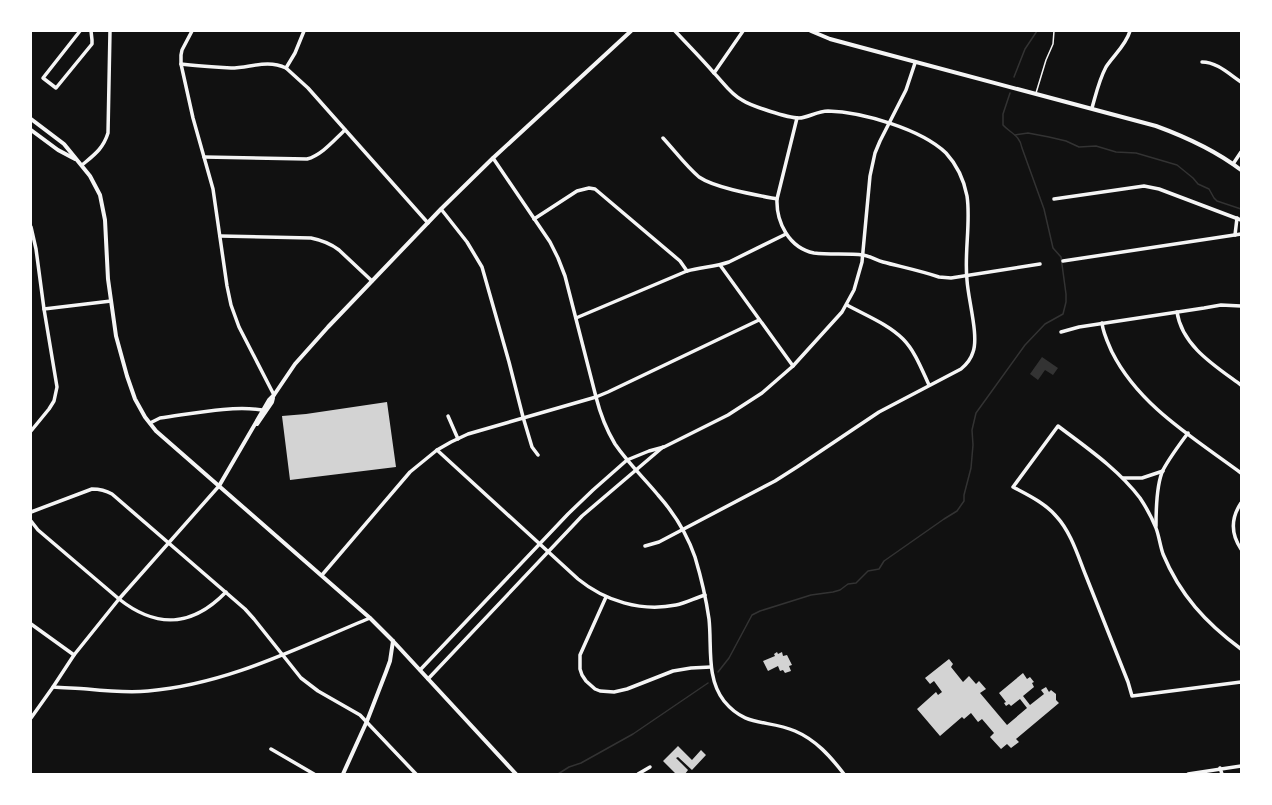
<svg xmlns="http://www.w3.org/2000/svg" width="1272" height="805" viewBox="0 0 1272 805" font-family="'Sofia Sans Condensed',sans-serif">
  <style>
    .water { fill: #333 }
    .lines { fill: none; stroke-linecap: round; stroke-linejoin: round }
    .stream { stroke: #333; stroke-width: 1.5 }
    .building { fill: #d3d3d3 }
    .service { stroke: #f5f5f5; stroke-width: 1.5 }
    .minor { stroke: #f5f5f5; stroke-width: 3.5 }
    .tertiary { stroke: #f5f5f5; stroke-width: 4 }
  </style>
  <rect width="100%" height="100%" fill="#111"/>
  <polygon class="water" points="1042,357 1058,368 1053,375 1045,370 1038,380 1030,374"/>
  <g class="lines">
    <g class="stream">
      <polyline points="1014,77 1025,49 1037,31"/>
      <polyline points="1015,135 1028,133 1049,137 1066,141 1079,147 1096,146 1116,152 1136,153 1177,165 1193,178 1198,184 1209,189 1214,198 1217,201 1241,209"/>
      <path d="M718 672 729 658 752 615 760 611 811 595 833 592 840 590 848 584 856 583 868 571 879 569 884 561 944 519 957 511 964 501V495L971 468 973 445 972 430 976 413 1025 345 1045 324 1063 314 1066 302V294L1061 257 1053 248 1044 209 1022 148C1020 135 1010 133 1003 125V114L1010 93"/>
      <polyline points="558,774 569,767 581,763 633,734 708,683"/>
    </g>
  </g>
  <g class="building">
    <polygon points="387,402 396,467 290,480 282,416 306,414"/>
    <polygon points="777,652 778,654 782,652 783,656 787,655 792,665 789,666 791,671 785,673 783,670 780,671 778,666 768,671 763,661 775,656 774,654"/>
    <polygon points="949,659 953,664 951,667 963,682 969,676 976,684 979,681 986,689 980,693 1007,725 1027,708 1020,699 1011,706 1009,704 1006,706 1004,703 1006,702 999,693 1023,673 1027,679 1030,677 1034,682 1032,683 1034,687 1023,696 1030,705 1044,694 1041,690 1046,687 1049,692 1051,690 1056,694 1056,700 1059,703 1016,739 1019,742 1011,748 1007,744 1001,749 990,737 994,733 982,719 978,722 971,713 964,719 962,717 940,736 917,709 936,692 938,695 942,692 934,681 930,684 925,678"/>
    <polygon points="678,746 692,760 701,750 706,755 692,770 678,757 676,758 688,770 685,774 676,774 663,761"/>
  </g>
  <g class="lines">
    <polyline class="service" points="1036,93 1046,60 1053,44 1054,31"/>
    <g class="minor">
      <polyline points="80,31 43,78 56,88 92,44 92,40 91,31"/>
      <polyline points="192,31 182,50 181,55 181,64 193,118 213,189 227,286 231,305 239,327 274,395"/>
      <path d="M1202 62C1217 62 1229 74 1241 82"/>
      <path d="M181 64C197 66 214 67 231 68 250 68 267 59 286 68L308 88 428 223"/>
      <polyline points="286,68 295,53 304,31"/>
      <polyline points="714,73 743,31"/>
      <path d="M1092 108C1096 94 1099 80 1106 67 1114 55 1126 45 1130 31"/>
      <path d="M797 118 777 199C776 222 789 248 814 253 830 255 847 253 863 255 870 256 876 260 883 262 902 267 921 271 939 277L951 278 1040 264"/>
      <path d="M663 138C675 151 686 166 699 177 715 188 756 195 777 199"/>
      <path d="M204 157 307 159C322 155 334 140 345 130"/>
      <path d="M493 158 550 242 558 258 565 276 596 397C600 413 606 429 615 444 628 463 644 478 658 495 674 513 687 534 695 557 701 577 706 598 709 619 712 646 706 678 724 701 746 728 767 719 795 731 816 740 830 756 844 774"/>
      <polyline points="1233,164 1241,152"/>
      <path d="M82 165C94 155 103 149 108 133L110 31"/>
      <polyline points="1054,199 1144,186 1159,189 1241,220"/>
      <polyline points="441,209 467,242 482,267 509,362 523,417 532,447 538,455"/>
      <polyline points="534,219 577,191 589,188 595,189 680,261 687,271"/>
      <polyline points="31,227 36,249 44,309 57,387 54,401 49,409 31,431"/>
      <polyline points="1235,235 1237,218"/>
      <path d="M220 236 311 238C321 240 330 243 339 250L372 281"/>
      <polyline points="1063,261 1241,234"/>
      <polyline points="720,265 793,366"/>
      <path d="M847 305C865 315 888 324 903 339 915 351 922 370 929 385"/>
      <polyline points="44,309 111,301"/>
      <path d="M1177 312C1182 346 1215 366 1241 385"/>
      <path d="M576 318 687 271C701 267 715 267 729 262L786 234"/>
      <path d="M1102 323C1103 333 1108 343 1112 352 1139 406 1194 438 1241 473"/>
      <polyline points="1061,332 1079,327 1204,308 1221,305 1241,306"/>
      <polyline points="448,416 458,439"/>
      <path d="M150 423 160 418C191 414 232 405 262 410"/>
      <path d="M437 450 578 579C605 601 641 612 676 605 686 603 695 598 705 595"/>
      <polyline points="1123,478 1142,478 1163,471"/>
      <path d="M1241 503C1231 518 1231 534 1241 549"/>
      <path d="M31 512 92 489C100 489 105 490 112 494L245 609 254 619 301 678 318 691 360 715 416 774"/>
      <path d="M31 521 38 530 119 599C157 629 192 627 226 592"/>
      <path d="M1156 526C1156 512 1157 483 1163 470 1170 457 1179 445 1188 433"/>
      <path d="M645 546 659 542 775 481 797 467 879 412 961 369C967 364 971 359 973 352 979 336 968 299 967 280 964 253 971 222 967 196 964 180 957 165 946 153 921 129 862 112 828 111 817 111 808 118 799 118 788 118 751 106 742 100 730 94 723 82 714 73 701 58 688 45 675 31"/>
      <polyline points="322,575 410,472 437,450 451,442 468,434 596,397 608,392 759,320"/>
      <polyline points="606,597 580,655 580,669 582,675 586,681 595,689 600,691 614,692 627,689 673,671 691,668 711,667"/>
      <polyline points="31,624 74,655"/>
      <path d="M1241 649C1206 623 1180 595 1163 554 1160 545 1159 536 1156 528 1152 518 1146 507 1140 498 1118 469 1087 448 1058 426L1013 487C1028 495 1045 503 1056 516 1071 532 1078 556 1086 576 1100 611 1114 646 1128 682L1132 696 1241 682"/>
      <polyline points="420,670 568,514 593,490 627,460 649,451 664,447 728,415 762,393 793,366 842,312 854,290 862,262 870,176 875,153 880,141 906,90 915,63"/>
      <polyline points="428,679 582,516 663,447"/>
      <path d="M53 687C64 688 76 688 87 689 107 691 127 693 148 691 228 684 297 648 370 618"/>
      <polyline points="31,718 53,687 74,655 119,599 219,486"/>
      <polyline points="271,749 314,774"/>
      <polyline points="1220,768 1222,774"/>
      <polyline points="638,774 650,767"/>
      <polyline points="1188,774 1241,766"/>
    </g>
    <g class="tertiary">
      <path d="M811 31 830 39 856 46 1156 126C1186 137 1215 150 1241 170"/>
      <polyline points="31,119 64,144 90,176 100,195 105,220 108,279 116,336 127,376 135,399 145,417 156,431 370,618 393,641 516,774"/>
      <polyline points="31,130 58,150 75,159"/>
      <polyline points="257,424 272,402 273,398"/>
      <polyline points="219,486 269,400 274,395 295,364 328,327 441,209 493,158 631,31"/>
      <polyline points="343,774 367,721 386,672 390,661 393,641"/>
    </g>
  </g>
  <rect width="1272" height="805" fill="none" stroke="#ffffff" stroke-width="64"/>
</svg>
